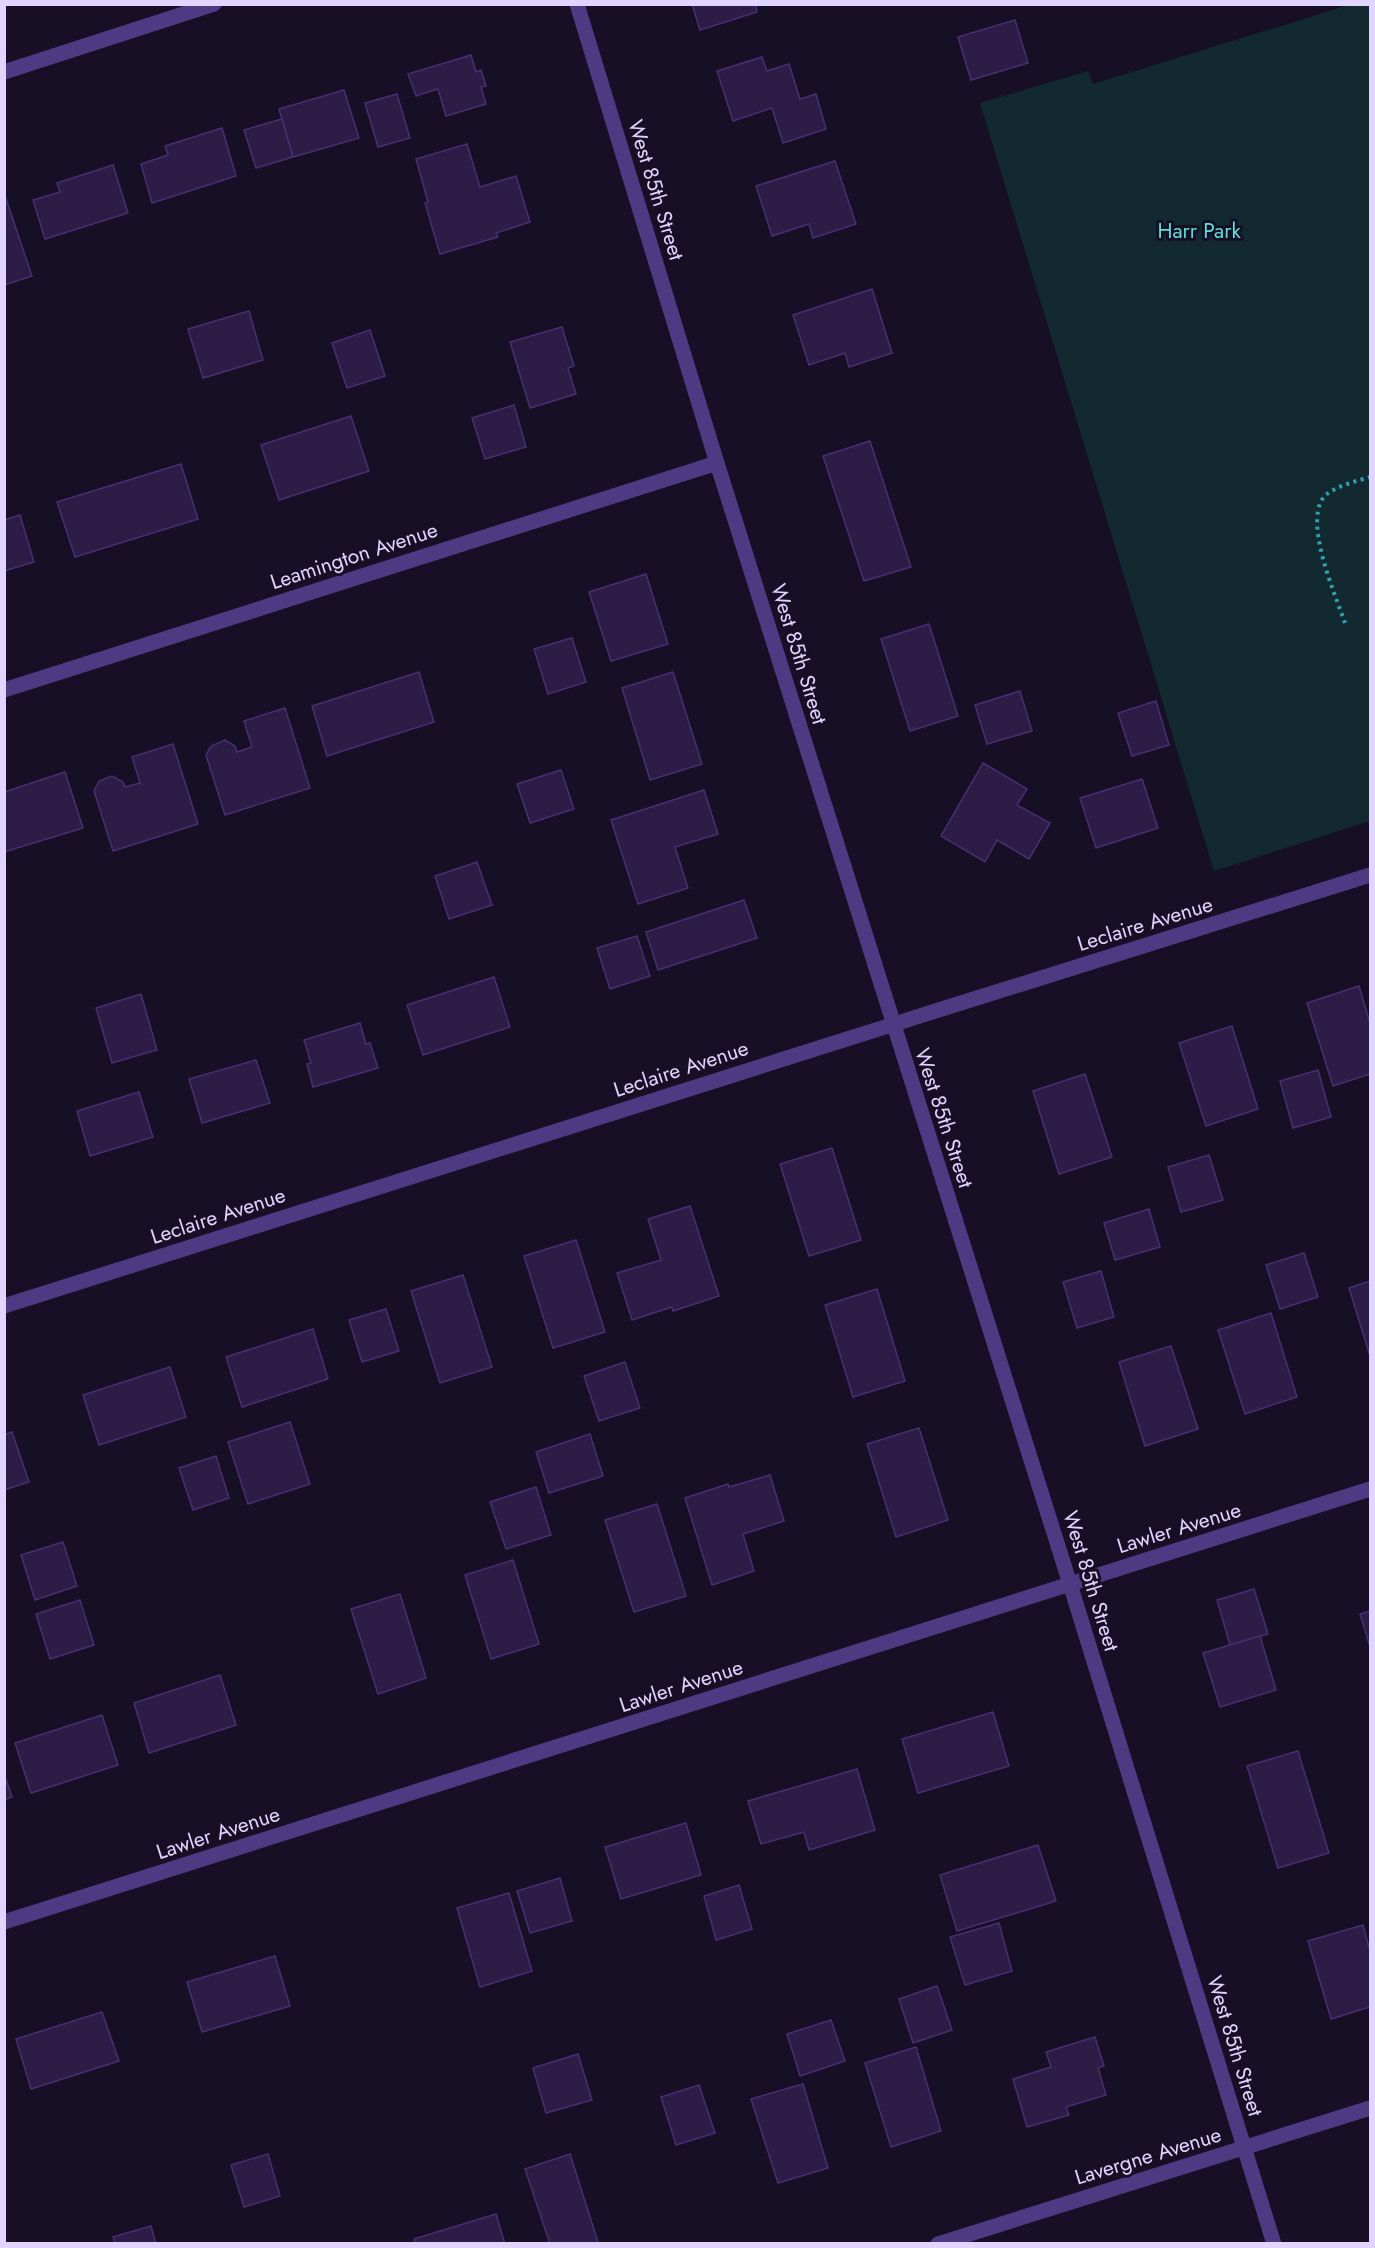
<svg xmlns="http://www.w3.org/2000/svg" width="1375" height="2248" viewBox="0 0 1375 2248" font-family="Jost,sans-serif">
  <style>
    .green { fill: #122a2f }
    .building { fill: #2d1c46; stroke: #492e71; stroke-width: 1.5 }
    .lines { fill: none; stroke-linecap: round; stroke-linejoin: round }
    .path { stroke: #31a2b5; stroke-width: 4; stroke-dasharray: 3 4.5; stroke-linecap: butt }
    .street { stroke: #4c3b83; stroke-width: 15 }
    .labels { text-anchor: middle; stroke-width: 6; stroke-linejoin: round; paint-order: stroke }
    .street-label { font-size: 21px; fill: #e1d4fe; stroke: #170f25 }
    .park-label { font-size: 21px; fill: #60ded8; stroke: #170f25 }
  </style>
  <rect width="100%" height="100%" fill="#170f25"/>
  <polygon class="green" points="1349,5 1370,5 1370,821 1214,871 980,103 1088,71 1093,84"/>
  <g class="building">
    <polygon points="692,4 755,4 757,12 700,30"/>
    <polygon points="1015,20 1028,63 971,80 958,37"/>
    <polygon points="471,55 476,72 481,70 486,86 481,87 486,104 446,116 438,89 416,96 408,74"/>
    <polygon points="762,57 767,71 789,64 800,99 816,94 826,129 783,143 772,108 733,121 717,71"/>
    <polygon points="344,90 359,138 293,157 279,109"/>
    <polygon points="397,94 410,138 378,147 365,103"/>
    <polygon points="282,119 293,157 256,168 244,130"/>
    <polygon points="222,128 236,176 152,203 141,164 168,155 165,146"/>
    <polygon points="467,144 480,187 516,176 530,222 496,233 498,237 440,254 425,203 428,202 416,159"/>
    <polygon points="835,161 856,224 813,238 809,224 772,236 756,186"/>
    <polygon points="113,165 128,213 45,239 33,200 60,192 57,183"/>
    <polygon points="5,196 32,276 4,285 4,197"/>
    <polygon points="872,289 892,353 849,367 845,353 809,365 793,315"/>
    <polygon points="249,311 263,360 203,378 188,329"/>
    <polygon points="562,327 574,366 568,368 576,394 530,408 510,342"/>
    <polygon points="370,330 385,376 347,388 332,343"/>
    <polygon points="514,405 526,447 485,459 472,418"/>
    <polygon points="351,416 369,471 279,500 261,445"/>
    <polygon points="870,441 911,567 864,581 823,456"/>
    <polygon points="181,464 198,519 75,557 57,502"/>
    <polygon points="20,515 34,562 4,571 4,520"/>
    <polygon points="646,574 668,644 611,661 589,592"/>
    <polygon points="929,624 958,716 910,731 881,639"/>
    <polygon points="572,638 586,682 548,694 534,649"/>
    <polygon points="419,672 434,722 327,756 312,706"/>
    <polygon points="673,672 702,764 650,780 622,688"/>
    <polygon points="1020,691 1032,731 987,744 975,705"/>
    <polygon points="1156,701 1169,745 1132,756 1118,713"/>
    <polygon points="285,708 310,788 225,815 206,755 211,746 225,740 235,746 237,752 252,747 244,721"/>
    <polygon points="173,744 198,824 113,851 94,791 99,781 112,776 123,782 125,787 140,783 132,757"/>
    <polygon points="983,763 1027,789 1017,805 1050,823 1029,859 997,840 985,862 941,836"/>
    <polygon points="561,770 574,809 530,823 517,784"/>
    <polygon points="65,772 83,828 4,852 4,792"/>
    <polygon points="1142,779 1158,828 1096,848 1080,798"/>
    <polygon points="704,790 718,834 675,847 688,888 638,904 611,820"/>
    <polygon points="477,862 492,905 449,919 435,876"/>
    <polygon points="744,900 757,938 658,970 646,932"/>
    <polygon points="637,936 650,976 610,989 597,948"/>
    <polygon points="494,977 510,1027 423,1055 407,1005"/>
    <polygon points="1359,986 1370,1023 1370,1074 1333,1086 1307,1003"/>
    <polygon points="141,994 157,1050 112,1063 96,1008"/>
    <polygon points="360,1023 366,1044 370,1043 378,1068 313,1087 307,1064 311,1063 304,1040"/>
    <polygon points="1232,1026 1258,1109 1206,1126 1179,1043"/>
    <polygon points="256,1060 270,1103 202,1123 189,1079"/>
    <polygon points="1318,1070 1331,1117 1293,1128 1280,1081"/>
    <polygon points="1085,1074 1112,1157 1059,1174 1033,1091"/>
    <polygon points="139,1092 153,1137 90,1156 77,1111"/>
    <polygon points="832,1148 861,1240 809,1256 780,1164"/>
    <polygon points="1209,1155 1223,1200 1181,1212 1168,1167"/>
    <polygon points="690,1206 719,1296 673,1311 672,1307 632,1320 617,1273 661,1260 648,1219"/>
    <polygon points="1149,1209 1160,1247 1115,1260 1104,1223"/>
    <polygon points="576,1240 605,1332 553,1348 524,1256"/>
    <polygon points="1304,1253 1318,1297 1280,1309 1266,1265"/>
    <polygon points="1101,1271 1114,1317 1077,1328 1063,1282"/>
    <polygon points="463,1275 492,1367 440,1383 411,1291"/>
    <polygon points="1370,1281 1370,1356 1349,1288"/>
    <polygon points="877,1289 905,1381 853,1397 825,1305"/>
    <polygon points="386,1309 399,1351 362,1362 349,1320"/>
    <polygon points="1271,1313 1297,1397 1245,1414 1218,1330"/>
    <polygon points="313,1329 328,1379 242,1407 226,1357"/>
    <polygon points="1171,1346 1198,1429 1145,1446 1119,1362"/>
    <polygon points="625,1362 640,1408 599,1421 584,1376"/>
    <polygon points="170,1367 186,1417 99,1445 83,1395"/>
    <polygon points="290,1422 310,1484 248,1504 228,1442"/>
    <polygon points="919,1428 948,1520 896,1537 867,1444"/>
    <polygon points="12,1432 29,1482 4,1490 4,1435"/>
    <polygon points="590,1434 603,1476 549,1493 536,1452"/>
    <polygon points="216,1456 229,1498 193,1510 179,1468"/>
    <polygon points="770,1475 784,1521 743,1534 754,1571 712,1585 685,1498 728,1484 729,1487"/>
    <polygon points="536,1487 551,1535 506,1549 490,1502"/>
    <polygon points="657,1504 686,1596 634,1612 605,1520"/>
    <polygon points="63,1542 77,1586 35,1600 21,1555"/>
    <polygon points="513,1560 539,1644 491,1659 465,1575"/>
    <polygon points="1254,1589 1268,1634 1230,1645 1217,1600"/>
    <polygon points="400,1594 426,1678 378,1694 351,1609"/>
    <polygon points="80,1600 94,1645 50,1659 36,1614"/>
    <polygon points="1370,1611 1370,1647 1360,1614"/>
    <polygon points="1260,1636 1276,1690 1220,1707 1203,1653"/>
    <polygon points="220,1675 236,1725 149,1753 134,1703"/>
    <polygon points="993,1712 1009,1766 918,1793 902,1739"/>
    <polygon points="102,1715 118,1765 31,1793 15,1743"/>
    <polygon points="1298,1751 1329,1853 1278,1868 1247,1766"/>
    <polygon points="857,1769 875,1830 809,1850 804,1832 761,1844 748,1801"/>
    <polygon points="4,1774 12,1797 4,1800"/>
    <polygon points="686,1823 701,1875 621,1899 605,1847"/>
    <polygon points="1038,1845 1056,1901 957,1931 940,1875"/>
    <polygon points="560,1878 572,1921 530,1933 517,1891"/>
    <polygon points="739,1885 752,1929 716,1940 704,1896"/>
    <polygon points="509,1893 532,1971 480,1987 457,1908"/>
    <polygon points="999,1923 1012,1971 965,1985 950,1937"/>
    <polygon points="1363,1925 1370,1951 1370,2007 1331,2019 1308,1941"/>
    <polygon points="275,1956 290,2006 202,2032 187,1982"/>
    <polygon points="937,1986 952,2030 913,2043 899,1999"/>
    <polygon points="102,2012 119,2061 31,2089 16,2039"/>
    <polygon points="831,2020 845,2061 800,2076 787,2034"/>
    <polygon points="1095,2037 1104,2066 1098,2068 1106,2095 1066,2107 1069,2115 1027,2127 1013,2079 1051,2067 1046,2052"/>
    <polygon points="916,2047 941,2131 891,2147 865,2063"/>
    <polygon points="578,2054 592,2100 546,2113 533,2068"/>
    <polygon points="803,2084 828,2168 778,2183 751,2099"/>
    <polygon points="699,2085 715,2133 676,2145 661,2097"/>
    <polygon points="268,2154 280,2196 244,2207 231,2165"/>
    <polygon points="570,2154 598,2242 592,2244 550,2244 525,2169"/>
    <polygon points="496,2214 505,2244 415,2244 414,2239"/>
    <polygon points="151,2226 156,2244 115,2244 113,2237"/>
  </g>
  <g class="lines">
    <path class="path" d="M1345 623C1336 596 1300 516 1327 494 1339 485 1357 481 1370 477"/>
    <g class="street">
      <polyline points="577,4 717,463 1070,1584 1274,2244"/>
      <polyline points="4,72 214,4"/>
      <polyline points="4,690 717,463"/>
      <polyline points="4,1306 945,1008 1370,875"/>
      <polyline points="4,1922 1370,1489"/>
      <polyline points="938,2244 1370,2108"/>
    </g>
  </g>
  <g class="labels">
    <g class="street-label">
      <text transform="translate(656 190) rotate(73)" y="7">West 85th Street</text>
      <text transform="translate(354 556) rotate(-18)" y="7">Leamington Avenue</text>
      <text transform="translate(799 654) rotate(73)" y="7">West 85th Street</text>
      <text transform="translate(1145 924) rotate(-17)" y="7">Leclaire Avenue</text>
      <text transform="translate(681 1069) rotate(-18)" y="7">Leclaire Avenue</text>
      <text transform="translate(944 1118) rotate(72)" y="7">West 85th Street</text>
      <text transform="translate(218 1216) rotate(-18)" y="7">Leclaire Avenue</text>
      <text transform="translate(1179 1528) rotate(-17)" y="7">Lawler Avenue</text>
      <text transform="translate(1091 1581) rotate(73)" y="7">West 85th Street</text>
      <text transform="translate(681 1686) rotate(-18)" y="7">Lawler Avenue</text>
      <text transform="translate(218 1833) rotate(-18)" y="7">Lawler Avenue</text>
      <text transform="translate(1235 2046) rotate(73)" y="7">West 85th Street</text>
      <text transform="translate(1148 2156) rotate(-17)" y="7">Lavergne Avenue</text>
    </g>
    <g class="park-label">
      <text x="1199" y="238">Harr Park</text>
    </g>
  </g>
  <rect width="1375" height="2248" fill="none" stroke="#e1d4fe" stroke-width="12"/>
</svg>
